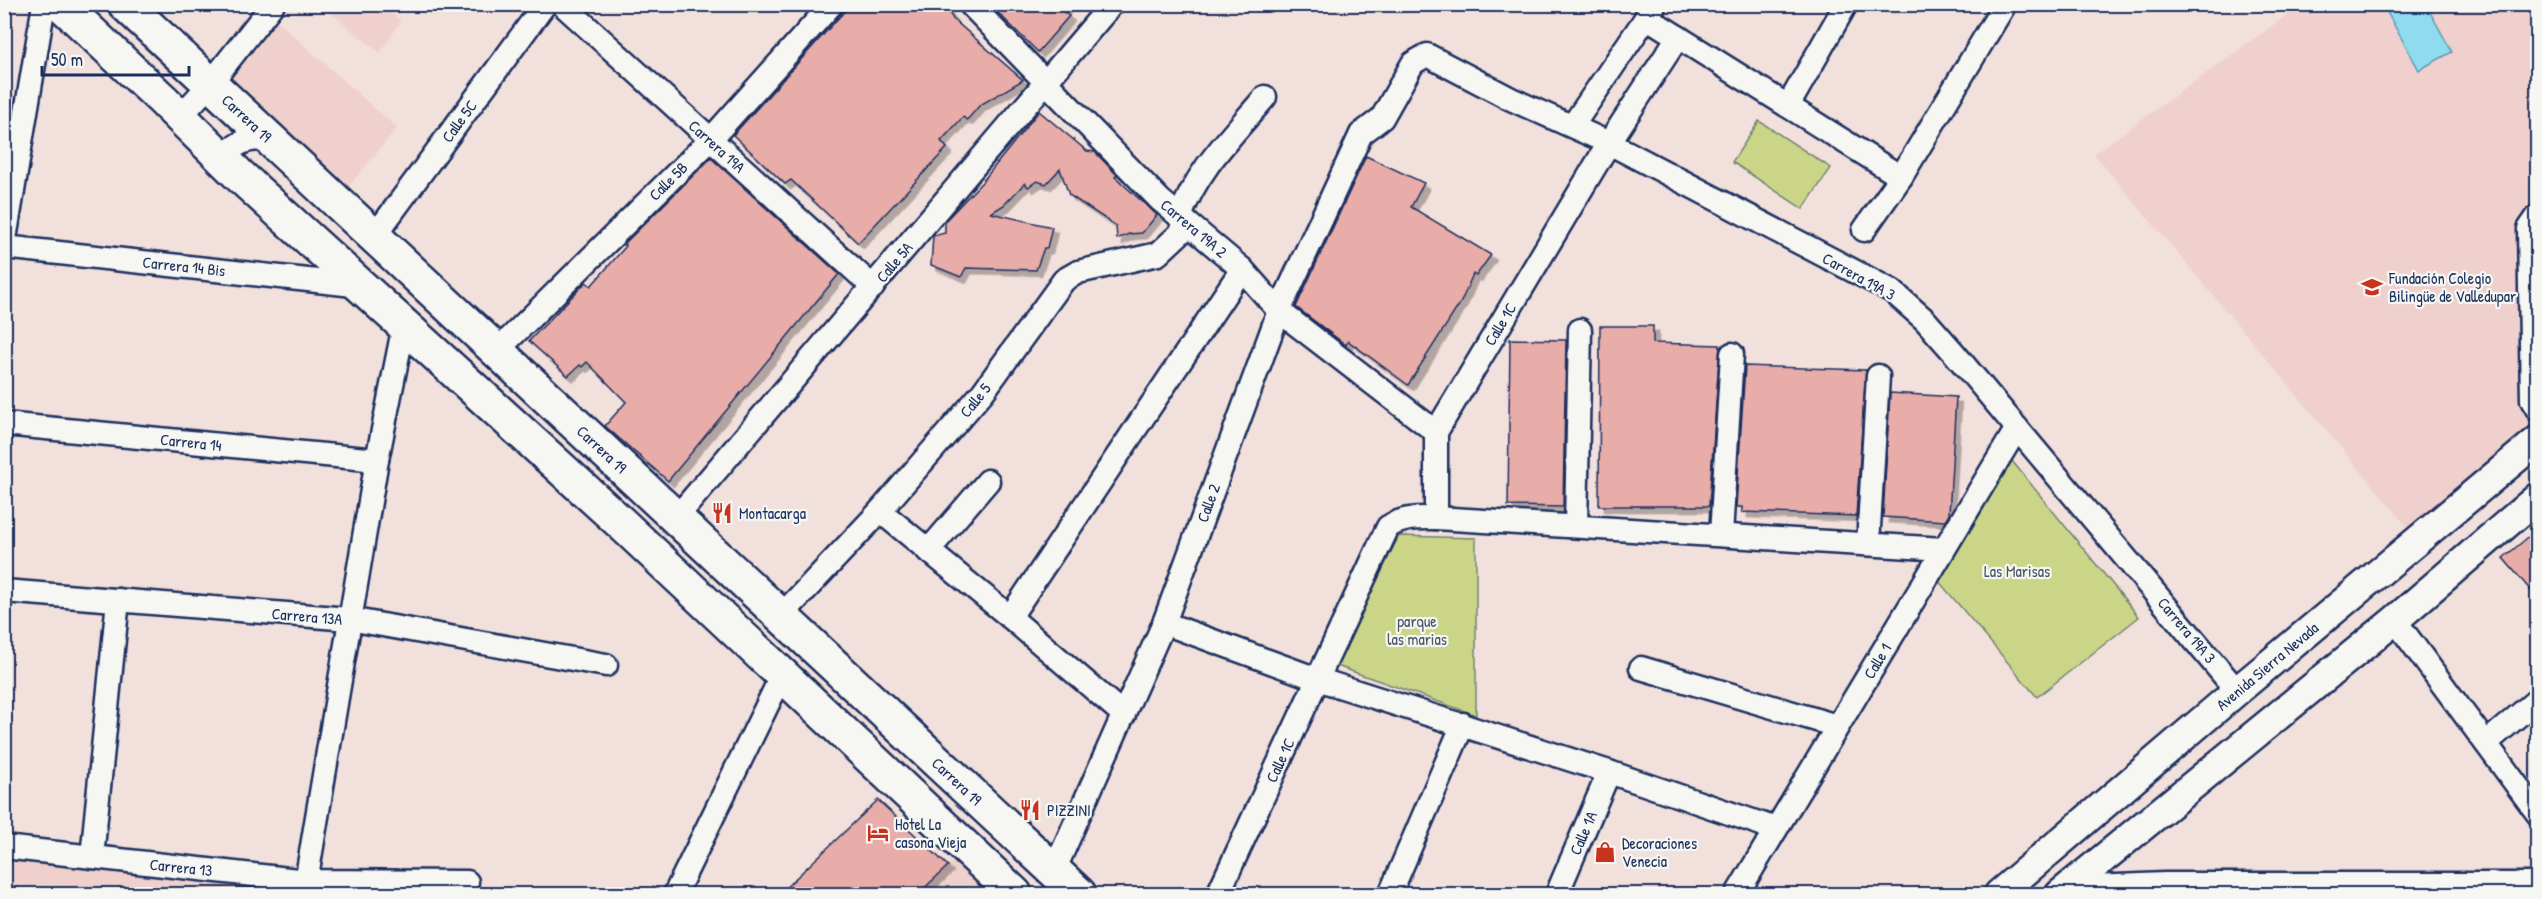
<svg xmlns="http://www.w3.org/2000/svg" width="2542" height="899" viewBox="0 0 2542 899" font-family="'Patrick Hand',sans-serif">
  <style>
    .built { fill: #efd0cd }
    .green { fill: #cad588; stroke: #728273; stroke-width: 1.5 }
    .water { fill: #8edced; stroke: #6097b4; stroke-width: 1.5 }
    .building { fill: #e8aca9; stroke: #1b2f5e; stroke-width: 1.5; filter: url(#shadow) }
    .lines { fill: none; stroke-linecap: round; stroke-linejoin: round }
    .minor-casing { stroke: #1b2f5e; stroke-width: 27 }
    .major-casing { stroke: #1b2f5e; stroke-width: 33 }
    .highway-casing { stroke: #1b2f5e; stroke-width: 38 }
    .minor { stroke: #f6f6f2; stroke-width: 22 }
    .major { stroke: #f6f6f2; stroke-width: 28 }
    .highway { stroke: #f6f6f2; stroke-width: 33 }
    .labels { text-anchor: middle; stroke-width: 4.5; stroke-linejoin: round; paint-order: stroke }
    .street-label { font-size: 16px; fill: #1b2f5e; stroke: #f6f6f2 }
    .poi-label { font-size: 16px; fill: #1b2f5e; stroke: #f6f6f2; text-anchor: start }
    .park-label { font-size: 16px; fill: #475868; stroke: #f6f6f2 }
  </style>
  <defs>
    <filter id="shadow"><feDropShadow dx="5.5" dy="5.5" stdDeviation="0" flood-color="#0004"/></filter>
  </defs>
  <rect width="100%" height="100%" fill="#f2e0dc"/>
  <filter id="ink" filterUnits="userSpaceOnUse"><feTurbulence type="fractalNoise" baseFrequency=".0167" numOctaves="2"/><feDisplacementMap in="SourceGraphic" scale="12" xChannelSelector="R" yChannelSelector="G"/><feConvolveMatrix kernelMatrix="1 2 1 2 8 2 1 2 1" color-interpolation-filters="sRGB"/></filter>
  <g filter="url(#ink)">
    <g class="built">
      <polygon points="321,5 380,5 401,21 380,53"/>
      <polygon points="2301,5 2537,5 2537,420 2413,533 2094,154"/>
      <polygon points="266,11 397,128 336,202 210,84"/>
      <polygon points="5,852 296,888 295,894 5,894"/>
      <polygon points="958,857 998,894 917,894"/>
    </g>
    <g class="green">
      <polygon points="1759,121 1831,168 1803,209 1732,162"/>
      <polygon points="2008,456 2139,617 2037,697 1936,578"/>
      <polygon points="1399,536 1476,538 1476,715 1334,665"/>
    </g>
    <polygon class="water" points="2383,5 2426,5 2452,52 2419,70"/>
    <g class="building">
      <polygon points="851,4 944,4 953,19 1023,80 980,105 967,120 963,117 941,141 947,148 858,243 791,180 785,184 733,135"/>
      <polygon points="989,4 1067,4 1063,11 1069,16 1038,52"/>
      <polygon points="1039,111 1087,151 1095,152 1117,175 1115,177 1157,215 1142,233 1129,234 1117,239 1116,226 1069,195 1060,169 1046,184 1037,181 1028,187 1025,183 1004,205 991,213 1052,227 1047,248 1044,248 1036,270 966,268 961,277 931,265 933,236 945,233 945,221 982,182"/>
      <polygon points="1366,156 1424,183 1411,207 1491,255 1476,276 1473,274 1461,302 1408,385 1348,341 1346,345 1296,307"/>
      <polygon points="711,158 839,274 668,481 605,426 626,402 587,362 582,367 580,365 568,376 529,341 586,282 591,286 626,246 624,244"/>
      <polygon points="1600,326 1653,326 1653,343 1720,345 1709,506 1599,506"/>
      <polygon points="1510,339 1566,340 1563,507 1508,506"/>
      <polygon points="1745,366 1866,370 1856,516 1742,512 1742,507 1736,507"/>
      <polygon points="1890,393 1956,397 1949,514 1945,521 1883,517"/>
      <polygon points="2538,529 2538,599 2503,558"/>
      <polygon points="878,800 948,866 918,894 779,894"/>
    </g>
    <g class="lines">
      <defs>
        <g id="minor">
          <polyline points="562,4 873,287"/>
          <polyline points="970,4 1160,200 1242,269 1279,311 1436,432"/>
          <polyline points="1646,17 1901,177"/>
          <polyline points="163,100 179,107 189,107 210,84 273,4"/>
          <polyline points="1788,106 1846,4"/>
          <polyline points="1573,125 1654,6"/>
          <path d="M238 173 230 160 231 150C242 139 255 139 269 139"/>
          <polyline points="2538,216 2529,229 2532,400 2538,410"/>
          <path d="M1180 218C1195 171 1234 134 1265 97"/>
          <polyline points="1864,230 1901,177 2005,4"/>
          <polyline points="374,237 545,4"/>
          <polyline points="4,245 44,4"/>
          <polyline points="4,247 363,286"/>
          <polyline points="497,351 711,139 832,4"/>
          <polyline points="4,424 377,460"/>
          <polyline points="880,511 1010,617 1124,715"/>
          <polyline points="676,518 1112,4"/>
          <polyline points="1436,518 1436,432 1609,143 1678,37"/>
          <polyline points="1576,526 1580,330"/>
          <polyline points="1721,535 1732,354"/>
          <polyline points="1868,544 1878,376"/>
          <polyline points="928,551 988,481"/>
          <polyline points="4,591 349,619 606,665"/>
          <polyline points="781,616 880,511 983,392 1064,280 1078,272 1158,254 1189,225"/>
          <polyline points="1010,617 1242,269"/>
          <polyline points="2395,620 2538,814"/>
          <polyline points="1164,623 1317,679 1609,772 1776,829"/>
          <polyline points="1641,668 1837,726"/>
          <polyline points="2486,743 2538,699"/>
          <polyline points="4,847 307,881 467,882"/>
          <polyline points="92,857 118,600"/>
          <polyline points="1054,871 1164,623 1279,311 1361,134 1382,118 1413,63 1427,55 1511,99 1609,143 1892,291 1925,320 1955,354 2237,691"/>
          <polyline points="2068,888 2165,884 2538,884"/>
          <polyline points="304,894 377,460 404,325"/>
          <polyline points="675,894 781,677"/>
          <path d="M1218 894 1388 527C1403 517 1418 518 1436 518L1944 549"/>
          <polyline points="1390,894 1463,724"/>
          <polyline points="1557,894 1609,772"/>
          <polyline points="1737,894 2017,428"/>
        </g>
        <g id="major">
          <polyline points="1999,894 2237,691 2538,440"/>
          <polyline points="2060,894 2395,620 2538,497"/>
        </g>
        <g id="highway">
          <polyline points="61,4 163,100 240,176 621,523 1015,894"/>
          <polyline points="125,4 1079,894"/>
        </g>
      </defs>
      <use href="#minor" class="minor-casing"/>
      <use href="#major" class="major-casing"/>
      <use href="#highway" class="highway-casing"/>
      <use href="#minor" class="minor"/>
      <use href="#major" class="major"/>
      <use href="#highway" class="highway"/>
    </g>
  </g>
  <defs>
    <symbol id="school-bare" viewBox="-9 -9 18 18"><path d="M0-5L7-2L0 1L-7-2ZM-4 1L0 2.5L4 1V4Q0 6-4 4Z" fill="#c8321e" stroke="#f6f6f2" stroke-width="2.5" paint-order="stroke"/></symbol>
    <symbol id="restaurant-bare" viewBox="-9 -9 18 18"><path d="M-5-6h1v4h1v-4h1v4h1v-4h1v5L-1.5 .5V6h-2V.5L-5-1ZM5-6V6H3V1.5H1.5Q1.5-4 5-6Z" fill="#c8321e" stroke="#f6f6f2" stroke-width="2.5" paint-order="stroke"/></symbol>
    <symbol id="hotel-bare" viewBox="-9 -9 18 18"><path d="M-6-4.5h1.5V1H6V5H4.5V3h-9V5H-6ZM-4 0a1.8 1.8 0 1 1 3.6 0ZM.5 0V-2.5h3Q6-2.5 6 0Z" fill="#c8321e" stroke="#f6f6f2" stroke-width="2.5" paint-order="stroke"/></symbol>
    <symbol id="shop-bare" viewBox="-9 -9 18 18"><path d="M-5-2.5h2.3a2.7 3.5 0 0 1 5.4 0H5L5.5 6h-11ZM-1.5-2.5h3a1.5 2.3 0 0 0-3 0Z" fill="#c8321e" stroke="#f6f6f2" stroke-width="2.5" paint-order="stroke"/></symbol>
  </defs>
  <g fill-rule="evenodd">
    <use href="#school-bare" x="2357" y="272" width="30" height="30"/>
    <use href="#restaurant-bare" x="707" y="498" width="30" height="30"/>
    <use href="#restaurant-bare" x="1015" y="795" width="30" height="30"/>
    <use href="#hotel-bare" x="863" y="818" width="30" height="30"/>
    <use href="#shop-bare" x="1590" y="837" width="30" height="30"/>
  </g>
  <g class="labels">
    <g class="street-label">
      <text transform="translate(247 118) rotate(43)" y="6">Carrera 19</text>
      <text transform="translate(459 121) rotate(-54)" y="6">Calle 5C</text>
      <text transform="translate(717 146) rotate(42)" y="6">Carrera 19A</text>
      <text transform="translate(668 181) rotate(-45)" y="6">Calle 5B</text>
      <text transform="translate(1194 228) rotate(40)" y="6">Carrera 19A 2</text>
      <text transform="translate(894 262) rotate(-50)" y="6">Calle 5A</text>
      <text transform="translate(184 266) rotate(6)" y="6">Carrera 14 Bis</text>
      <text transform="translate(1859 276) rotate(29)" y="6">Carrera 19A 3</text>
      <text transform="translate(1500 324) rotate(-59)" y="6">Calle 1C</text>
      <text transform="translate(975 400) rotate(-51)" y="6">Calle 5</text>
      <text transform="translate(191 442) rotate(6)" y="6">Carrera 14</text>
      <text transform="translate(602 449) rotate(43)" y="6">Carrera 19</text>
      <text transform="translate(1208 503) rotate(-70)" y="6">Calle 2</text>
      <text transform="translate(307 616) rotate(5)" y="6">Carrera 13A</text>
      <text transform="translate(2187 630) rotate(50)" y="6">Carrera 19A 3</text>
      <text transform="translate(1877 661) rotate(-59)" y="6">Calle 1</text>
      <text transform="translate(2267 666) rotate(-40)" y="6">Avenida Sierra Nevada</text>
      <text transform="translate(1280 760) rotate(-65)" y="6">Calle 1C</text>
      <text transform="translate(957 781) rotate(43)" y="6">Carrera 19</text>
      <text transform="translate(1583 833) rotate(-67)" y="6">Calle 1A</text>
      <text transform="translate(181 867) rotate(6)" y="6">Carrera 13</text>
    </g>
    <g class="poi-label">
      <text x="2389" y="284">Fundación Colegio<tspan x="2389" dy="18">Bilingüe de Valledupar</tspan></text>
      <text x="739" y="519">Montacarga</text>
      <text x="1047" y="816">PIZZINI</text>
      <text x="895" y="830">Hotel La<tspan x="895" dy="18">casona Vieja</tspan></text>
      <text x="1622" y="849">Decoraciones<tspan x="1622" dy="18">Venecia</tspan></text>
    </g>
    <g class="park-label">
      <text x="2017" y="577">Las Marisas</text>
      <text x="1417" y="627">parque<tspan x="1417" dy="18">las marias</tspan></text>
    </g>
  </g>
  <rect width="2542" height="899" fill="none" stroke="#f6f6f2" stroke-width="24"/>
  <rect x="12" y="12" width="2518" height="875" fill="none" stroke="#1b2f5e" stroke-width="2" filter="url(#ink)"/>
  <path d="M42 66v9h147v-9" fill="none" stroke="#1b2f5e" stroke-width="3"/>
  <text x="51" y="66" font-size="18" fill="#1b2f5e" stroke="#f6f6f2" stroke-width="4.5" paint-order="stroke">50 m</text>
</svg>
